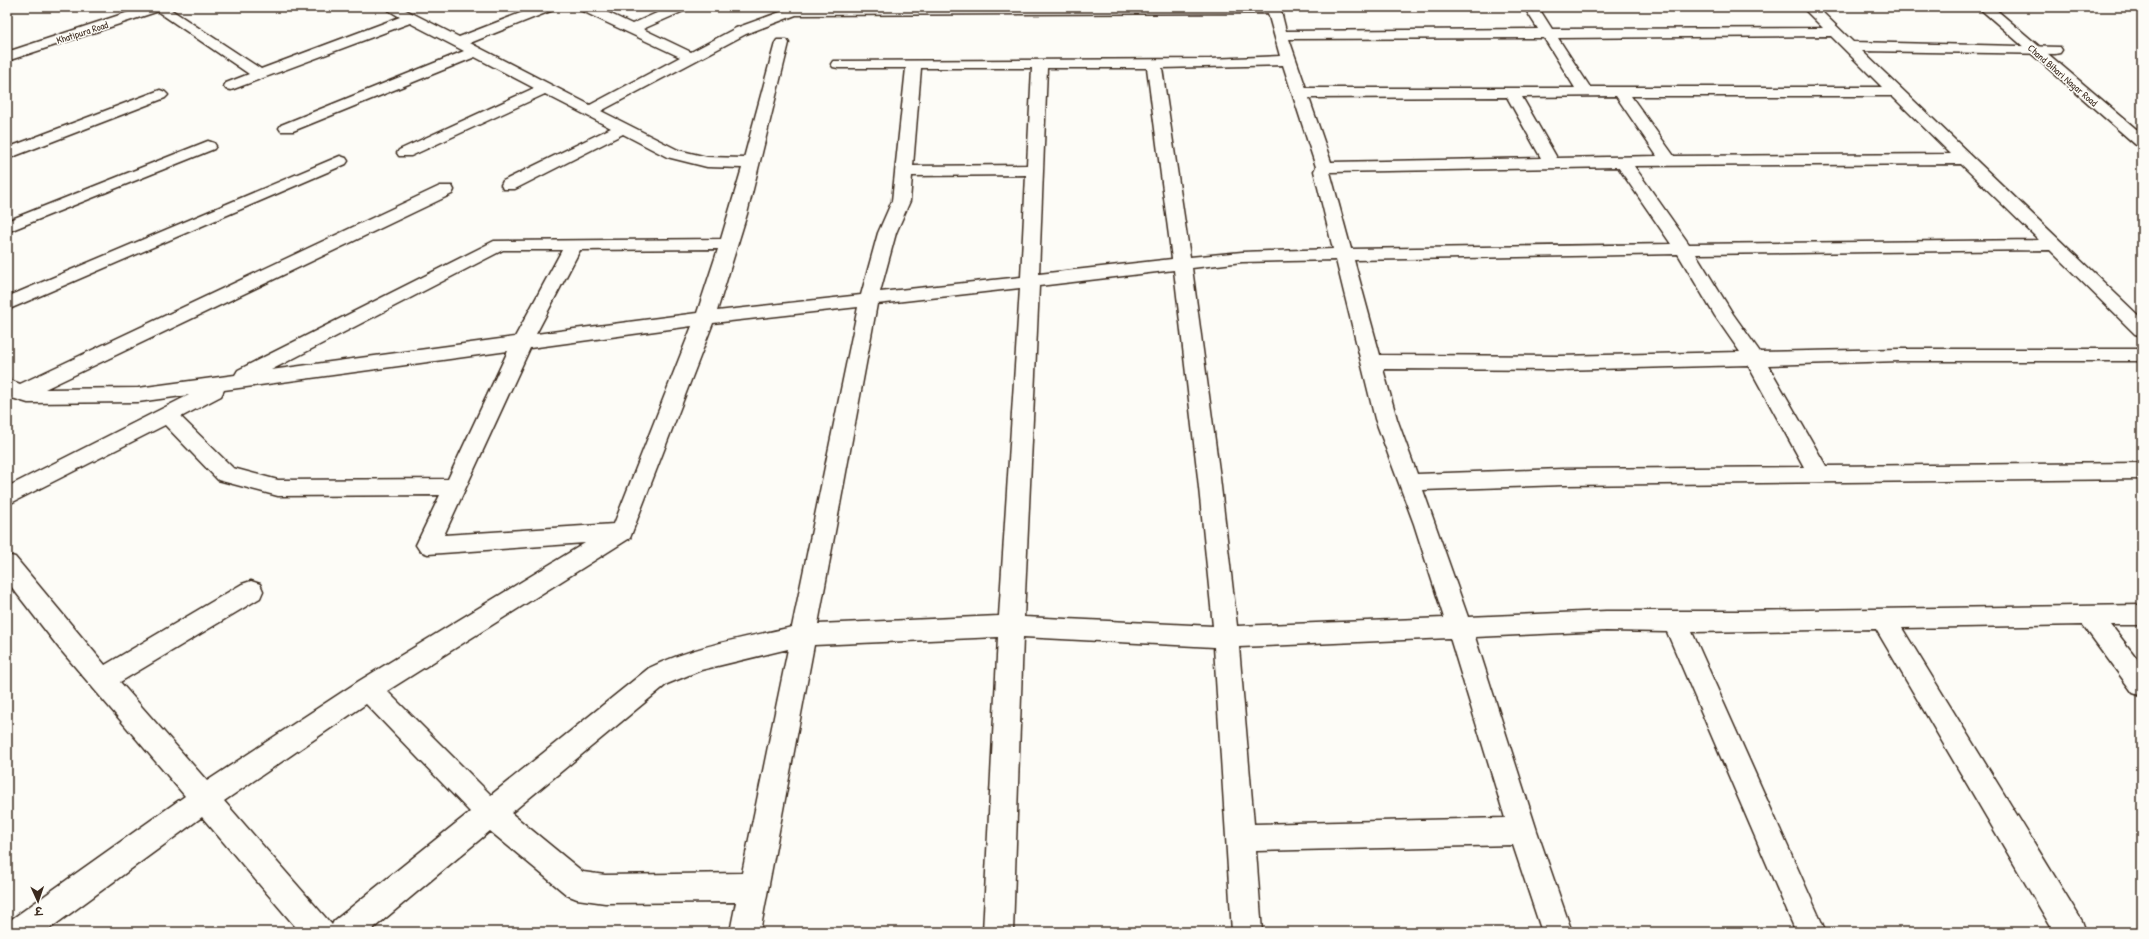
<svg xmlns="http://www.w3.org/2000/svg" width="2149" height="939" viewBox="0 0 2149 939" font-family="'Patrick Hand','Playpen Sans Deva',sans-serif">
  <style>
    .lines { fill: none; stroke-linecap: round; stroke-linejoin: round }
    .minor-casing { stroke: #3b2a1e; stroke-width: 3 }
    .tertiary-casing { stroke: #3b2a1e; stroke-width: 3 }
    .secondary-casing { stroke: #3b2a1e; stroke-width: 3 }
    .minor { fill: #fdfcf7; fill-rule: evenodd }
    .tertiary { fill: #fdfcf7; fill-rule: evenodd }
    .secondary { fill: #fdfcf7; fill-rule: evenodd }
    .labels { text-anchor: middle; stroke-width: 3; stroke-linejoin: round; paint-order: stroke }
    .far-street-label { font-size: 10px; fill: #3b2a1e; stroke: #fdfcf7 }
  </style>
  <rect width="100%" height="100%" fill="#fdfcf7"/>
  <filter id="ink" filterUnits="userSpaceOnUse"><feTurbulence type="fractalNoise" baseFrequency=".025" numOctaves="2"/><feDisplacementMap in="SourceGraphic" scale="8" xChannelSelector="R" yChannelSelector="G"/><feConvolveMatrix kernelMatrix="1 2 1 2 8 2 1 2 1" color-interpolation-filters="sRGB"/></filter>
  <g filter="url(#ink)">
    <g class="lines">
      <defs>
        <g id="minor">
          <path d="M151 7H167L261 69 400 17 383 7H400L459 37 536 7H555L553 10 470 43 590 105 680 57 580 10 578 7H596L632 24 670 7H688L686 10 643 29 691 52 736 28 794 7H1280L1286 31 1538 29 1524 7H1538L1552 29 1823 28 1802 7H1817L1853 42 2060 47 2062 50 2060 53 2055 54 1862 51 2142 319V336L2135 334 2050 250 1696 254 1733 314 1760 352 1900 349H2142V361H1900L1768 365 1826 466 2142 463V479L1563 485 1423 490 1468 617 1606 611H1740L2142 605V625H2111L2142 665V696L2133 693 2083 625 1902 628 2082 921 2086 932H2054L1876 629 1692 632 1826 932H1796L1667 632 1606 631 1475 637 1537 831 1572 932H1542L1513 845 1256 851 1262 932H1232L1214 647 1023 637 1013 932H983L998 637 814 645 760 932H730L736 902 605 903 577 899 567 895 490 831 369 932H300L202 817 45 932H7L9 921 185 796 59 648 7 581V555L15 557 105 665 242 584 251 581 260 584 263 591 260 598 120 682 207 781 359 681 585 543 428 554 420 551 416 545 440 495 278 496 218 480 165 425 7 505V487L189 395 138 402 28 403 12 398 7 394V379L20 384 440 186H452L454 190 452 194 45 389 138 388 235 375 238 370 494 241 721 239 742 168 707 167 667 157 623 134 515 189H503L501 185 503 181 611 128 545 94 411 156H399L397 153 399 150 534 88 475 57 293 131H281L279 128 281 125 464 51 410 23 231 90 226 89 224 86 226 83 249 74ZM1268 13 1280 56 1210 59 833 61 831 64 833 67 838 68H906L892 201 878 233 861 295 717 311 747 214 789 43 787 40H777L775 43 744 158 707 157 678 150 601 111 746 34 796 15ZM1831 36 1882 87H1590L1558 38ZM1544 38 1575 88H1306L1289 39ZM1283 65 1316 167 1314 171 1333 249 1242 252 1190 257 1162 68ZM921 68H1032L1027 165 913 166ZM1047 68H1147L1172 259 1039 274ZM1616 96 1657 156 1557 158 1522 97ZM1631 96H1892L1951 154 1674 156ZM1507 97 1541 158 1331 162 1309 98ZM1961 164 2039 240 1689 244 1634 166ZM1618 167 1671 244 1351 249 1330 172ZM1026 175 1021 277 880 292 896 233 910 201 912 176ZM718 249 697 313 536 334 580 250ZM503 250H562L515 337 271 370ZM1678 254 1715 316 1740 352 1559 356 1380 355 1354 260ZM1336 260 1375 419 1414 524 1444 618 1237 626 1220 478 1192 268 1242 262ZM1174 270 1198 478 1213 626 1024 617 1039 286ZM1020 288 999 616 818 624 877 304ZM858 307 792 627C744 638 694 646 649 668L491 795 387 691 630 538 713 323ZM692 326 614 524 444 535 530 348ZM508 351 448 479 278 480 233 468 181 417 221 396 224 390ZM1748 365 1804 467 1563 469 1417 474 1397 419 1383 369 1559 370ZM1450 638 1505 818 1254 824 1239 647ZM788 649 742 873 605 875 583 872 511 813 667 684 701 670ZM366 704 470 812 334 921 332 925 224 801Z"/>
          <polygon points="160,90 165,92 168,95 165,98 7,159 7,148"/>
          <polygon points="208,141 214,143 216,146 214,149 7,232 7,221"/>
          <polygon points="340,156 346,158 348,161 346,164 7,310 7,297"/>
        </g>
        <polygon id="tertiary" points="1978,7 1993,7 2142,134 2142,147 2136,145"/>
        <polygon id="secondary" points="144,7 164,7 162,10 7,61 7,52"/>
      </defs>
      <use href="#minor" class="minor-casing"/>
      <use href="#tertiary" class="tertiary-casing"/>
      <use href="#secondary" class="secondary-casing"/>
      <use href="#minor" class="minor"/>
      <use href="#tertiary" class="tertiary"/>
      <use href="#secondary" class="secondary"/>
    </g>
  </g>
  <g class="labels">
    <g class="far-street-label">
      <text transform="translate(82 32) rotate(-18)" y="4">Khatipura Road</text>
      <text transform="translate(2063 75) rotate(41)" y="4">Chand Bihari Nagar Road</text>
    </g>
  </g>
  <rect width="2149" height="939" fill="none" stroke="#fdfcf7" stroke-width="24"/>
  <rect x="12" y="12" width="2125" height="915" fill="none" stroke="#3b2a1e" stroke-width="1.5" filter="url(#ink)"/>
  <g transform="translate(38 901) rotate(177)" stroke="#fdfcf7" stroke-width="3" paint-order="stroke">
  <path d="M0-3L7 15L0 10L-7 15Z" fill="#3b2a1e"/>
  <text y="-6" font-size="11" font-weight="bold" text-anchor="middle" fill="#3b2a1e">उ</text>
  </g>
</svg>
